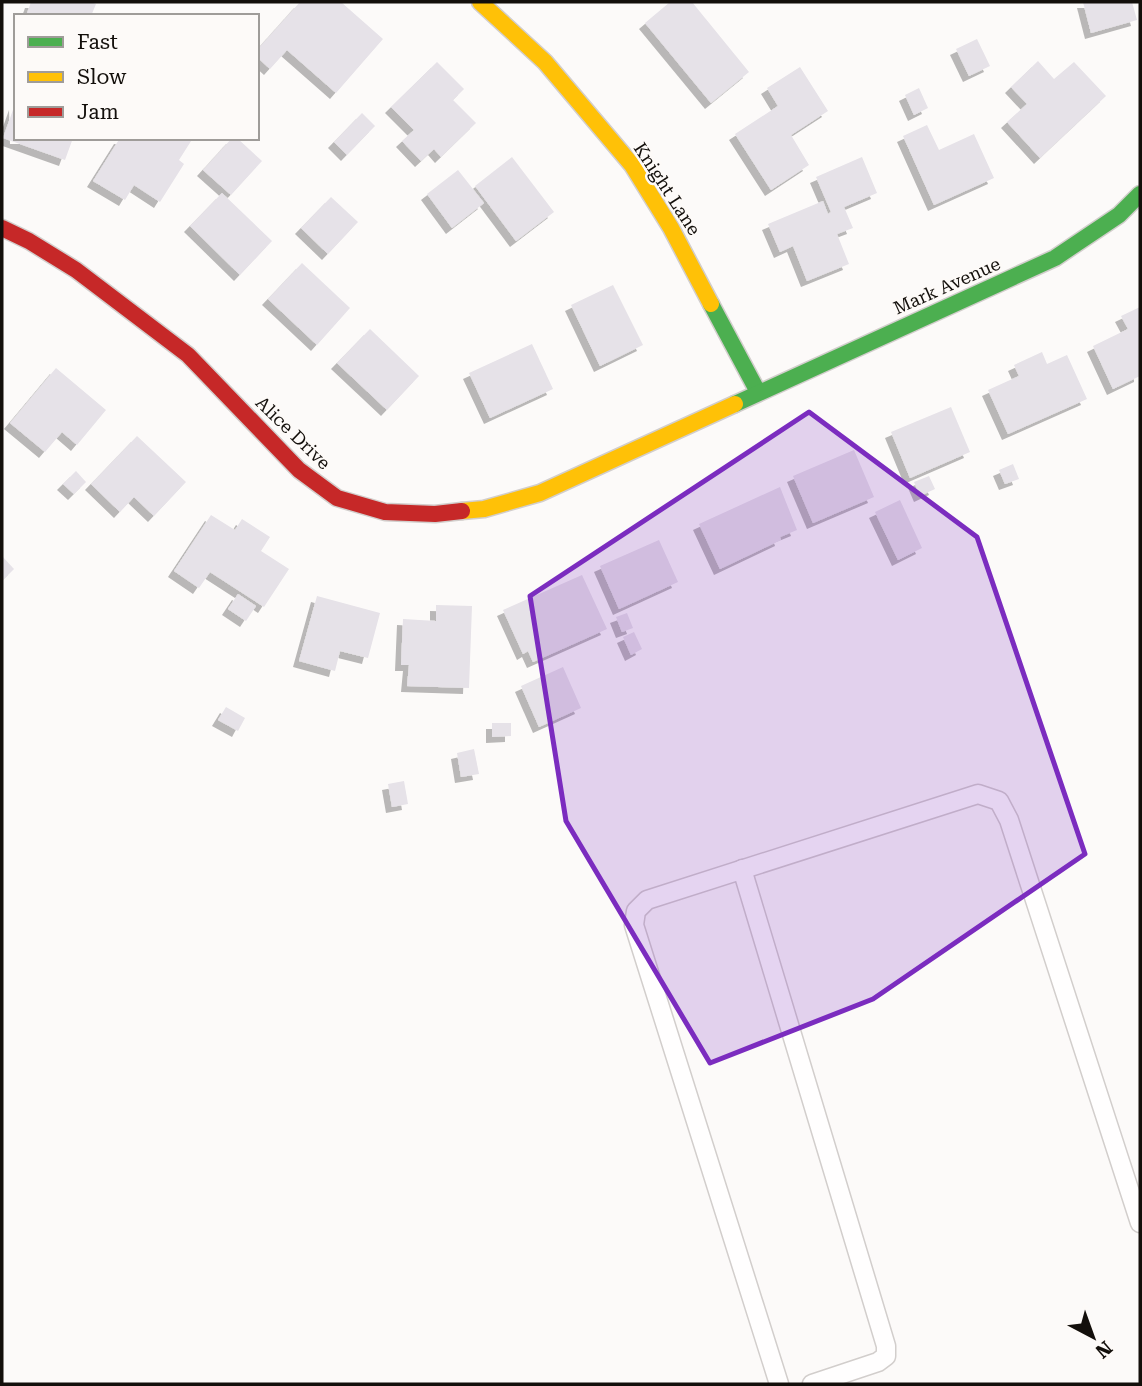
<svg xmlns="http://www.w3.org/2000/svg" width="1142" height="1386" viewBox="0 0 1142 1386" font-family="'Roboto Serif',serif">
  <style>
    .building { fill: #e6e2e8; filter: url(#shadow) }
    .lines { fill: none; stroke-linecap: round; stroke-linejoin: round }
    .lane-casing { stroke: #d2cecc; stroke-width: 21 }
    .fast-casing { stroke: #d2cecc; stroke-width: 19 }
    .slow-casing { stroke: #d2cecc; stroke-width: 19 }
    .jam-casing { stroke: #d2cecc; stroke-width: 19 }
    .lane { stroke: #fffefe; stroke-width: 18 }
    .fast { stroke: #4caf50; stroke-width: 16 }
    .slow { stroke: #ffc107; stroke-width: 16 }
    .jam { stroke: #c62828; stroke-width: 16 }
    .marked { fill: #7b2cbf; fill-opacity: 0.2; stroke: #7b2cbf; stroke-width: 5; stroke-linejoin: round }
    .labels { text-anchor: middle; stroke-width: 5; stroke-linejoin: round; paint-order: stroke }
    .street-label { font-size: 18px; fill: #130f0b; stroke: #fdfaf8 }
  </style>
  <defs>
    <filter id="shadow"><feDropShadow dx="-6" dy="6" stdDeviation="0" flood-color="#0004"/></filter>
  </defs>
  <rect width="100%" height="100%" fill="#fcfaf9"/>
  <g class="building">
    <polygon points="31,2 90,2 96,4 91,16 26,16"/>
    <polygon points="300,2 341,2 383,39 336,93 287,50 270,69 257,57 257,50"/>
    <polygon points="670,2 692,2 749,72 711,103 645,23"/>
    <polygon points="1083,2 1132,2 1137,20 1091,33"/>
    <polygon points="977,39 990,66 969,76 956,49"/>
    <polygon points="1038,61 1054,79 1074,62 1106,96 1040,158 1007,122 1027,104 1011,87"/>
    <polygon points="437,62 464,89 453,100 476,123 441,157 434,149 421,161 402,141 414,130 391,107"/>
    <polygon points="800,67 828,111 791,135 809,165 771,190 735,134 778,106 767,88"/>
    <polygon points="919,88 928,108 914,115 905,95"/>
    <polygon points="15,104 16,138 73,138 65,160 3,138"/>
    <polygon points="362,113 375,126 347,155 334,142"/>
    <polygon points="927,125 939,150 974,134 994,178 934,205 903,136"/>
    <polygon points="120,138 193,138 179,160 184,164 160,202 134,185 125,200 93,181"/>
    <polygon points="232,138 237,138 262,161 231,195 203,170"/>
    <polygon points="512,157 554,212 516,241 475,186"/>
    <polygon points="862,157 877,193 844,207 853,228 837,234 849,264 807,281 793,246 780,252 768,224 823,201 828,214 831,212 816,177"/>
    <polygon points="458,170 484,203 452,228 427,194"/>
    <polygon points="222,193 272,241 240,275 190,226"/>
    <polygon points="331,197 358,222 328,254 301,228"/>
    <polygon points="302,263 350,308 317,345 268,299"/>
    <polygon points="613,285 643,345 600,366 571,305"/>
    <polygon points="1140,307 1140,376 1113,389 1093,346 1128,329 1121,316"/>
    <polygon points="370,329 419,376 387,410 337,363"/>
    <polygon points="532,344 553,389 490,418 469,373"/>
    <polygon points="1042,352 1047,364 1067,355 1087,399 1008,434 988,390 1019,376 1014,365"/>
    <polygon points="56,368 106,410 77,445 62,432 45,452 10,423"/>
    <polygon points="951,407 970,452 910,478 891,432"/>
    <polygon points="137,436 186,482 154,516 134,497 120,512 91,484"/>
    <polygon points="854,450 874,497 813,523 793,476"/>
    <polygon points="1013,464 1019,479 1005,484 999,470"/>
    <polygon points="76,471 86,482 74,494 63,484"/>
    <polygon points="929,476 935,489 920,496 914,482"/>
    <polygon points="780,487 797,530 780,537 781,540 720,569 699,524"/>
    <polygon points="900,500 922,548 898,560 875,512"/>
    <polygon points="211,515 235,530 242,519 270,537 261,551 289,569 264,607 210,572 199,588 174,571"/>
    <polygon points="659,540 678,582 619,609 600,566"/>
    <polygon points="2,556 14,569 2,581"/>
    <polygon points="582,575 607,629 533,662 528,651 523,654 503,610"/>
    <polygon points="238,594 256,606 246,621 228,609"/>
    <polygon points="317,596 380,613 368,658 340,651 335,671 299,661"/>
    <polygon points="436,605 472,606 469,688 407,686 409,665 401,665 403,619 436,621"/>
    <polygon points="627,613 633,628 622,632 616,617"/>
    <polygon points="634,632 642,649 631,655 623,637"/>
    <polygon points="563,667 581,708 539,727 521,686"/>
    <polygon points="226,707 245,718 238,731 218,720"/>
    <polygon points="492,723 511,723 511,736 492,737"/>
    <polygon points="474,749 479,774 461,777 457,753"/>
    <polygon points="404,781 408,804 392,807 388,784"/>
  </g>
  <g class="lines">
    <defs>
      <g id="lane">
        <polyline points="742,869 886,1346 886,1356 878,1362 812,1384"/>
        <polyline points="779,1384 634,925 636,911 647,900 978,794 999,801 1009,820 1140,1223"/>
      </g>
      <g id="fast">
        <polyline points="711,304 758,392"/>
        <polyline points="735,404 1055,258 1119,215 1140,194"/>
      </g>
      <g id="slow">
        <polyline points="480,2 545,62 632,165 671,228 711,304"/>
        <polyline points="462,511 484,509 540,493 735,404"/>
      </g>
      <polyline id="jam" points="2,228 29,241 76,270 188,355 299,470 337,498 385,512 435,514 462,511"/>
    </defs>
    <use href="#lane" class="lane-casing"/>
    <use href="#fast" class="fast-casing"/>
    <use href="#slow" class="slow-casing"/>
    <use href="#jam" class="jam-casing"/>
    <use href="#lane" class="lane"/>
    <use href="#fast" class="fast"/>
    <use href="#slow" class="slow"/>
    <use href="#jam" class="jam"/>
  </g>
  <path class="marked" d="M809 412 977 537 1085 854 873 999 710 1063 566 821 530 596Z"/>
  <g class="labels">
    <g class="street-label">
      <text transform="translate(667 189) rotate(57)" y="6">Knight Lane</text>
      <text transform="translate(947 286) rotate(-24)" y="6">Mark Avenue</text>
      <text transform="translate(293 433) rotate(44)" y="6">Alice Drive</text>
    </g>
  </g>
  <rect width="1142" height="1386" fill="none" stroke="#130f0b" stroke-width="7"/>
  <rect x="14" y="14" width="245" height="126" fill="#fdfaf8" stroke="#9f9c99" stroke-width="2"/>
  <rect x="28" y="37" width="35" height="10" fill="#4caf50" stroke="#9f9c99" stroke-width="2"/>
  <text x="77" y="49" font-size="21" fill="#130f0b">Fast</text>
  <rect x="28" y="72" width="35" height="10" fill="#ffc107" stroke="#9f9c99" stroke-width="2"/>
  <text x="77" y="84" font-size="21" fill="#130f0b">Slow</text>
  <rect x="28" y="107" width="35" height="10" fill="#c62828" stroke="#9f9c99" stroke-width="2"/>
  <text x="77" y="119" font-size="21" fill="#130f0b">Jam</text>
  <g transform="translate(1093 1337) rotate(139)" stroke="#fdfaf8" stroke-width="5" paint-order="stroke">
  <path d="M0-5L12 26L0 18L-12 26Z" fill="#130f0b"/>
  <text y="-10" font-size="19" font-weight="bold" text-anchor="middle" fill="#130f0b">N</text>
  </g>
</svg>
